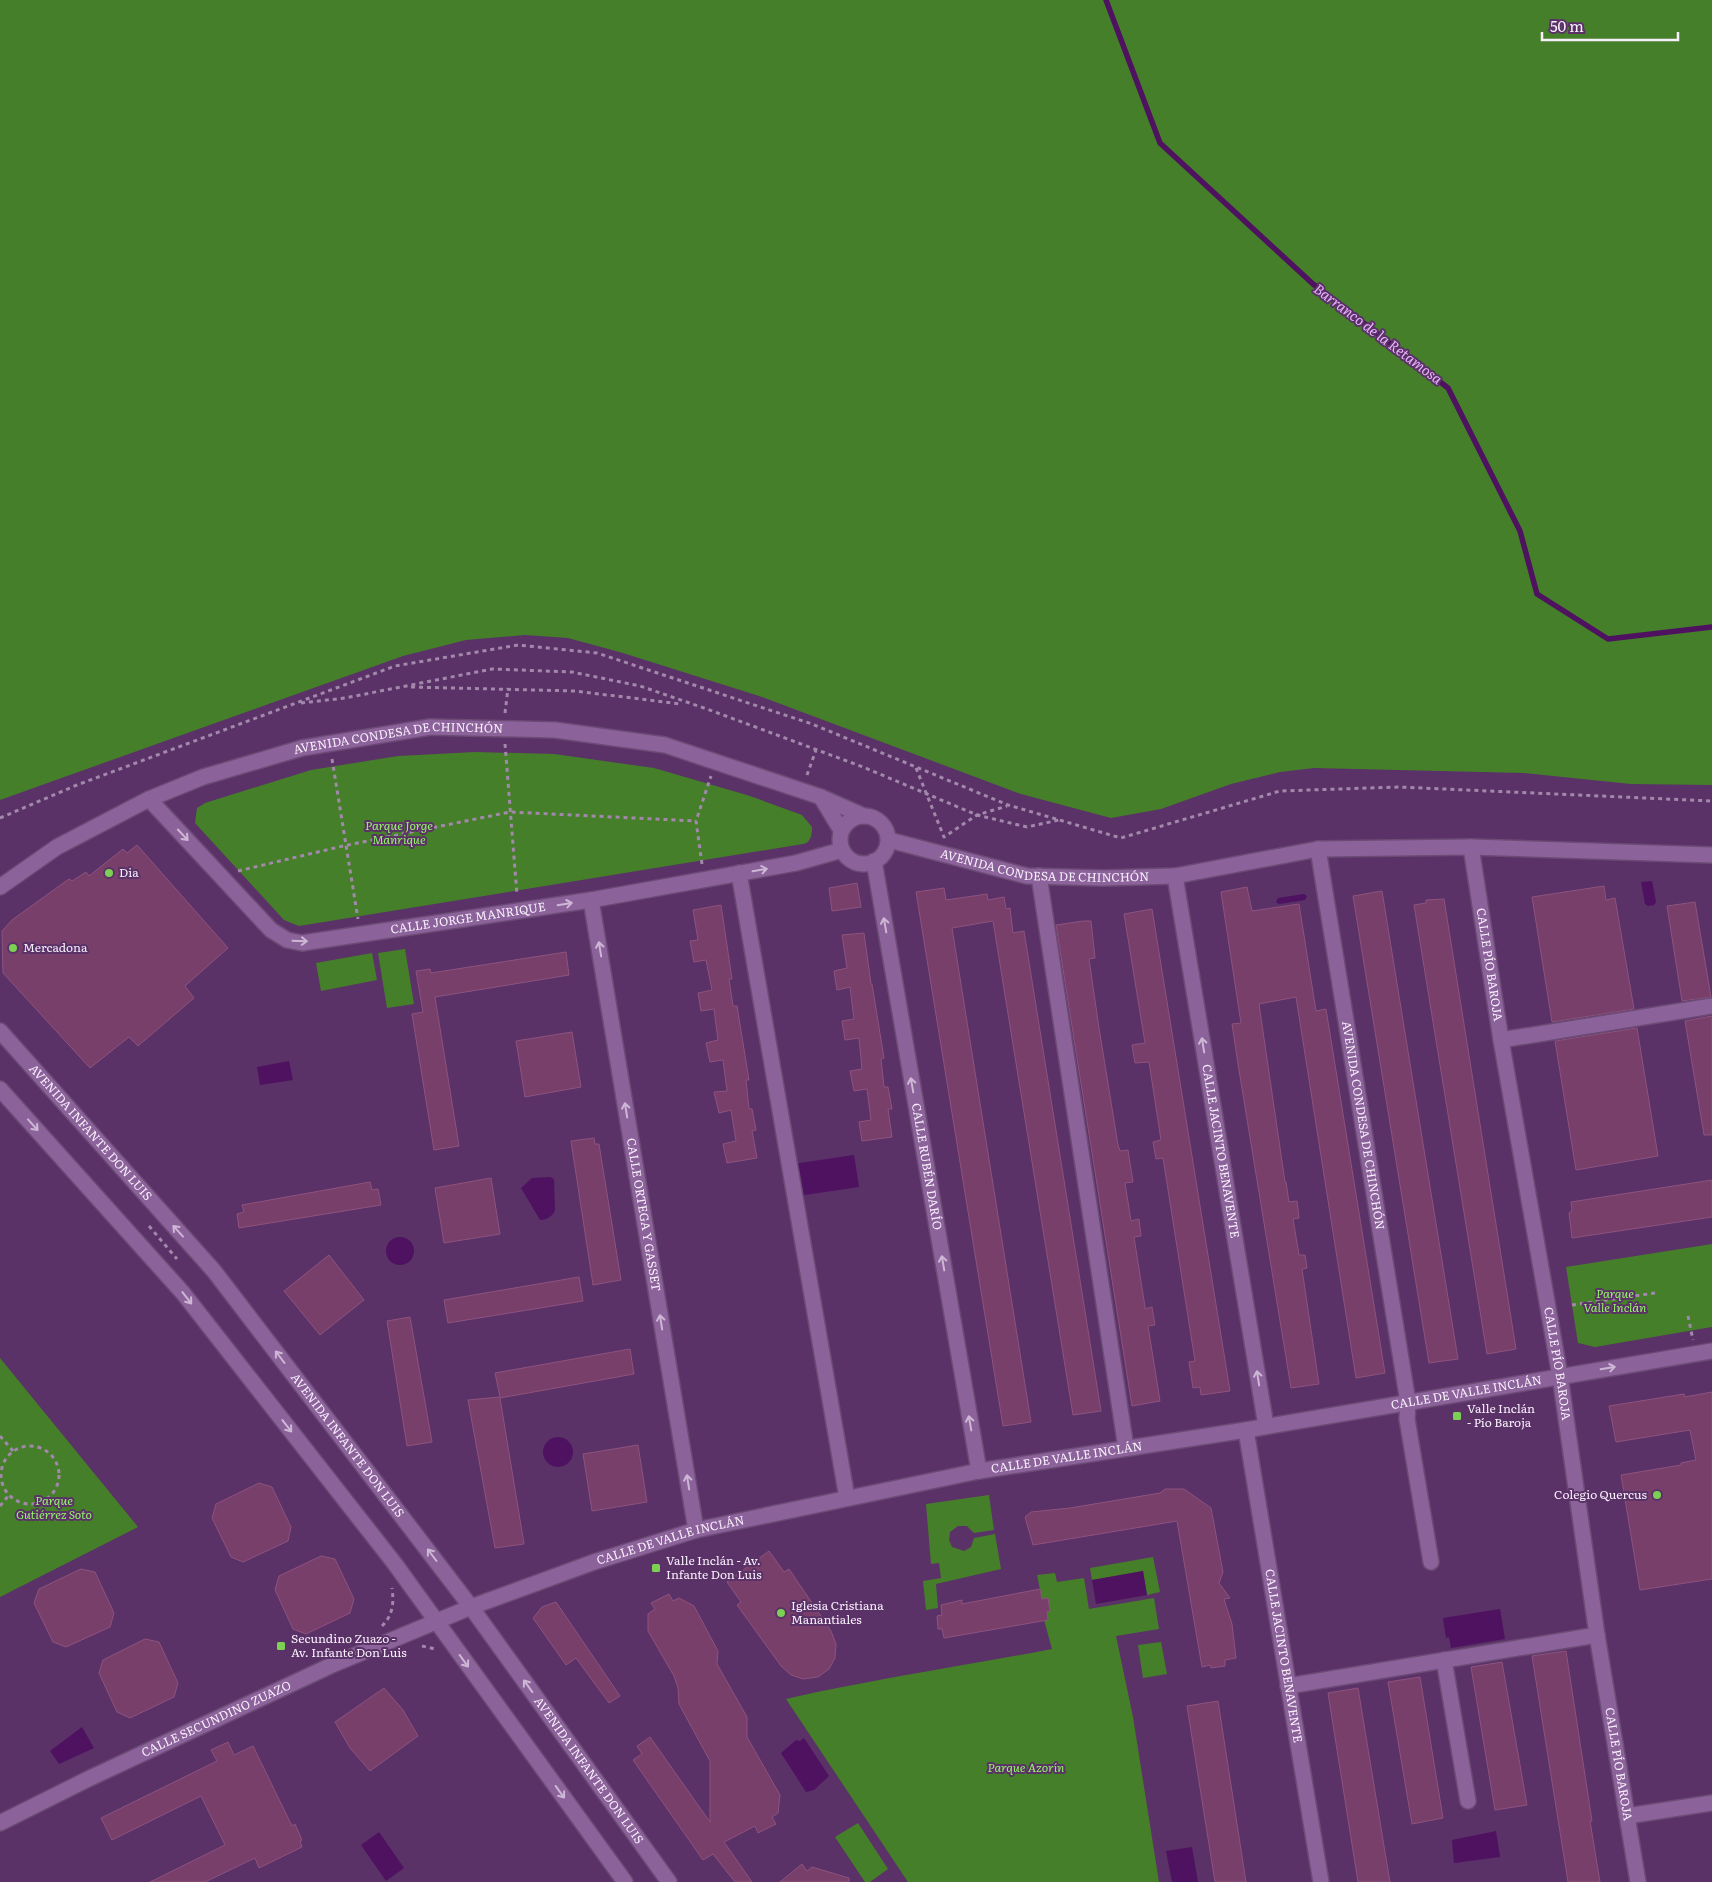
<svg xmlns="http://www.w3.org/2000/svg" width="1712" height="1882" viewBox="0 0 1712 1882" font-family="Literata,serif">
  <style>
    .green { fill: #467f2a }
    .water { fill: #4e1260 }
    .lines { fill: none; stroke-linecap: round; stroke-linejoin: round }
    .stream { stroke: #4e1260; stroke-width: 5.5 }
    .building { fill: #783f6a; stroke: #8e537f }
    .minor-casing { stroke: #6b4b75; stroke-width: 18 }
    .path { stroke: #a288ab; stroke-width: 3; stroke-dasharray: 4 4; stroke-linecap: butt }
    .minor { stroke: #8c629b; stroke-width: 15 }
    .oneway { stroke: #cdb7d5 }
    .poi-dot { fill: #7cd155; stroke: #5a3267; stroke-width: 2 }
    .labels { text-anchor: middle; stroke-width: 4; stroke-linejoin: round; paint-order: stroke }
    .street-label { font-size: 12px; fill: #f8effc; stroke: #5a3267 }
    .park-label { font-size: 12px; font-style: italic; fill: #94f568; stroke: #5a3267 }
    .poi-label { font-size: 12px; fill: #f8effc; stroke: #5a3267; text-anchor: start }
    .water-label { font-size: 14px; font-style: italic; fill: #eab2fe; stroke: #5a3267 }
  </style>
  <rect width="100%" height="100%" fill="#5a3267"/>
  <g class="green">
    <polygon points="0,0 1712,0 1712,785 1631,784 1524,773 1314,768 1280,772 1231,784 1161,809 1111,818 1021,794 759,696 623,653 568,638 525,635 466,640 403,656 0,800"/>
    <path d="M475 752 554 754 654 768 750 796 802 815 812 827C812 834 811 843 803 844L299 926 284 920 195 823 197 808 205 803 311 770 398 756Z"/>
    <polygon points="405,949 414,1004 387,1008 378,953"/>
    <polygon points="372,953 377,980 321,991 316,963"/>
    <polygon points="1712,1244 1712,1327 1595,1347 1578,1343 1566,1267"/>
    <polygon points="0,1358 138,1527 0,1597"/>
    <polygon points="989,1495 994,1530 974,1533 967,1526 958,1526 950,1532 949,1540 952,1547 964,1551 971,1547 974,1538 995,1534 1001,1569 936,1584 938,1608 926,1610 923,1581 941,1578 939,1563 931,1564 926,1504"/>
    <polygon points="1153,1557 1160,1592 1147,1595 1143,1571 1092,1580 1090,1568"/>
    <path d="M1055 1573 1057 1582 1084 1578 1089 1609 1154 1598 1159 1629 1116 1636 1133 1717 1159 1882H908L786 1699C874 1679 963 1666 1052 1649L1044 1620 1048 1619 1047 1612 1050 1611 1048 1598 1042 1599 1037 1575Z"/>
    <polygon points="1161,1642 1167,1674 1143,1678 1138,1645"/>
    <polygon points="858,1823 888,1869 870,1882 865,1882 835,1837"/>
  </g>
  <g class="water">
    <polygon points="1652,881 1656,902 1654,905 1648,906 1645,904 1641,882"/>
    <polygon points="1304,894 1307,896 1305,900 1279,904 1276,902 1278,898"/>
    <polygon points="289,1061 293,1080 260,1085 257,1067"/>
    <polygon points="854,1155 859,1187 798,1196 793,1164"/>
    <path d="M550 1177 554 1179 555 1210C553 1216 547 1220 540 1220L521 1188 532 1178Z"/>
    <circle cx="400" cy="1251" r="14"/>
    <circle cx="558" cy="1452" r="15"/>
    <polygon points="1143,1571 1147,1595 1096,1604 1092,1580"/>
    <polygon points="1500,1609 1505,1639 1451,1648 1449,1637 1446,1638 1443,1618"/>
    <polygon points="82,1727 94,1748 59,1764 50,1751"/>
    <polygon points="804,1738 829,1776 814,1790 806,1792 781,1753 796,1740 800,1741"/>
    <polygon points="1496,1831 1500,1857 1454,1863 1452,1840"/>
    <polygon points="379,1832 404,1868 386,1881 361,1845"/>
    <polygon points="1192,1847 1198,1882 1172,1882 1166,1851"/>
  </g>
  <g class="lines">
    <polyline class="stream" points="1106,0 1160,143 1313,284 1448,388 1520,531 1537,594 1608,639 1712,627"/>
  </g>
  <g class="building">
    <polygon points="137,845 228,948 185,986 194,998 138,1046 129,1037 90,1068 3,973 2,931 12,920 69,879 72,881 86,872 89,876 123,849 127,853"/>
    <polygon points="857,883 861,907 832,911 829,888"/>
    <polygon points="1604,886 1606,900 1615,898 1634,1009 1552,1022 1532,897"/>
    <polygon points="1247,887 1252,911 1299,904 1316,1011 1326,1009 1385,1373 1356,1378 1296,997 1259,1004 1285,1182 1286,1182 1289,1202 1297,1201 1299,1218 1293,1219 1299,1255 1305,1255 1307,1268 1302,1269 1319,1384 1291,1388 1238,1064 1232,1024 1241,1023 1221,892"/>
    <polygon points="944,888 946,900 987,894 988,900 1004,897 1006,909 1010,908 1013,933 1024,931 1101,1411 1073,1415 993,921 952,928 1031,1422 1003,1426 916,892"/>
    <polygon points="1382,891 1458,1359 1429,1363 1353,896"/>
    <polygon points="1444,899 1516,1349 1487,1354 1414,905 1426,903 1426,900"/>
    <polygon points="1695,902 1711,997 1682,1001 1667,906"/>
    <polygon points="721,905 732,979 729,979 733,1006 737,1006 749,1080 746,1080 749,1109 752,1109 756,1130 752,1131 757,1158 727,1163 723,1144 736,1141 731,1110 719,1113 714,1092 727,1091 723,1060 710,1062 706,1043 718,1040 714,1009 701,1011 698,993 712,990 706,960 694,962 690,941 698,940 693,910"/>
    <polygon points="1152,909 1230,1391 1201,1395 1200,1387 1193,1388 1189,1362 1195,1361 1163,1158 1156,1159 1153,1142 1161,1140 1149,1062 1135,1063 1132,1045 1145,1043 1124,914"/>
    <polygon points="1083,921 1091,921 1095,958 1089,959 1099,1028 1118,1145 1120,1151 1128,1150 1133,1182 1125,1183 1131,1221 1139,1219 1141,1236 1134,1237 1145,1307 1145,1309 1152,1307 1155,1325 1148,1326 1160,1401 1132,1406 1056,925"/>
    <polygon points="864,933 871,984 872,984 884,1058 881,1059 884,1087 888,1087 892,1109 888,1109 892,1137 862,1141 859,1122 871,1120 867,1089 854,1091 850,1071 862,1069 859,1038 845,1040 842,1021 854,1019 850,987 837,990 834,971 847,968 842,935"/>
    <polygon points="566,952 569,975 435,997 459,1146 434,1150 412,1014 423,1012 416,971 430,969 431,973"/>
    <polygon points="1712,1016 1712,1135 1704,1135 1685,1021"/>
    <polygon points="1637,1028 1658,1156 1576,1170 1555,1041"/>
    <polygon points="572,1032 581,1087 525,1097 516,1041"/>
    <polygon points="594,1138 595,1144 599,1144 621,1280 593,1285 571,1141"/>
    <polygon points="491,1178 500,1234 444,1243 435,1188"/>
    <polygon points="1712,1180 1712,1217 1572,1238 1569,1213 1572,1211 1571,1202"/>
    <polygon points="370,1182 372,1190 378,1189 381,1205 239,1228 237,1214 244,1212 242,1205"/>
    <polygon points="329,1255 364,1300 320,1335 284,1291"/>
    <polygon points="579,1277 583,1301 448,1323 444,1300"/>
    <polygon points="410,1317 432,1442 407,1446 387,1321"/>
    <polygon points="630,1349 634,1374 500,1398 524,1544 495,1548 468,1400 500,1397 495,1373"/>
    <polygon points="1712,1392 1712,1579 1640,1590 1621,1475 1681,1465 1681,1463 1696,1460 1690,1430 1616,1442 1609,1406 1684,1394 1685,1397"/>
    <polygon points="638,1445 647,1502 592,1511 583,1454"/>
    <polygon points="259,1483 272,1487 291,1527 288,1541 243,1562 231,1557 212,1518 216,1504"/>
    <polygon points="1165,1489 1184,1489 1211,1508 1223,1572 1219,1583 1230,1598 1224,1599 1232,1624 1236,1658 1225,1660 1225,1666 1211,1668 1210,1665 1202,1667 1177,1521 1033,1545 1025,1517 1031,1512 1070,1508 1160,1493"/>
    <polygon points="769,1551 784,1572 789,1569 831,1631 836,1644 835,1658 829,1669 818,1677 803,1679 791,1675 781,1666 737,1605 741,1602 727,1582"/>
    <polygon points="321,1556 335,1559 354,1599 350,1613 306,1634 293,1629 275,1590 279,1576"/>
    <polygon points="81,1569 95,1572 114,1613 110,1627 66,1647 53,1642 34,1603 39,1589"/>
    <polygon points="1040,1589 1042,1599 1048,1598 1050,1611 1047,1612 1048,1620 944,1638 942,1629 938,1629 937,1616 942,1615 941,1605 962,1600 962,1604"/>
    <polygon points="669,1594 673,1601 679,1598 694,1606 718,1651 717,1664 747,1717 747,1737 780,1795 778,1813 772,1817 776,1824 758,1833 755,1826 724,1842 752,1882 735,1882 713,1854 703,1860 633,1760 642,1754 637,1746 650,1737 710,1822 710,1761 679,1704 678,1688 674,1676 648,1631 648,1614 655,1609 651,1603"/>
    <polygon points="556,1602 620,1696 609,1703 576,1658 566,1665 533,1618 542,1607"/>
    <polygon points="145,1639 159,1642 178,1683 174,1697 130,1718 117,1712 99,1673 103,1660"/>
    <polygon points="1566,1651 1592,1821 1590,1821 1600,1882 1568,1882 1532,1656"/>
    <polygon points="1502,1662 1527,1805 1495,1810 1471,1667"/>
    <polygon points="1420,1677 1443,1818 1412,1824 1388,1682"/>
    <polygon points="384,1688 403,1710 418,1736 370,1771 350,1748 335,1722"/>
    <polygon points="1358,1688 1384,1846 1390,1882 1358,1882 1328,1693"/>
    <polygon points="1218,1701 1246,1882 1215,1882 1187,1706"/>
    <polygon points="228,1742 234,1755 253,1746 292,1826 295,1824 302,1840 300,1841 302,1847 259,1868 255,1858 205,1882 150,1882 225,1845 201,1796 112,1840 101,1818 217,1761 211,1750"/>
    <polygon points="802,1864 807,1871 812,1867 849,1878 849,1882 780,1882"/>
  </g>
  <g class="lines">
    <defs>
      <g id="minor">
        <polyline points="821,797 841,830"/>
        <path id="s1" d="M149 799 271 930 287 940 302 943 591 900 796 863 842 850"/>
        <circle cx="864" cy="840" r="24"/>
        <path id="s2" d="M889 840 1027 876 1103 878 1175 876 1318 849 1471 847 1712 855"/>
        <path id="s3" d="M1471 847 1501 1040 1560 1376 1597 1635 1638 1882"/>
        <path id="s4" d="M1318 849 1408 1402 1407 1419 1431 1562"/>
        <path id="s5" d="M874 861 979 1471"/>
        <polyline points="739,873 847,1498"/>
        <polyline points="1039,876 1126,1448"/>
        <path id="s6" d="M1175 876 1266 1426"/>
        <path id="s7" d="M0 887 57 847 149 799 203 777 302 748 430 727 555 730 665 745 821 797 864 816"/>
        <path id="s8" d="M591 900 696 1530"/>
        <path id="s9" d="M0 1031 214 1271 471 1607 669 1882"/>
        <polyline points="1501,1040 1712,1006"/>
        <polyline points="0,1089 183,1293 395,1564 625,1882"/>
        <path id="s10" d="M1246 1430 1321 1882"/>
        <polyline points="1444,1660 1468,1801"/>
        <polyline points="1288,1686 1597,1635"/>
        <polyline points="1627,1816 1712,1803"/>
        <path id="s11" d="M0 1823 88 1779 332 1665 471 1607 594 1562 696 1530 979 1471 1246 1430 1712 1351"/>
      </g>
    </defs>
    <use href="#minor" class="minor-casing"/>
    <g class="path">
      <polyline points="411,687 575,691 681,704"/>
      <polyline points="301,703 345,698 492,669 572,672 640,686 707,709 863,767 977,815 1027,827 1059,820"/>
      <polyline points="505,713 508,688"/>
      <polyline points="505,744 517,895"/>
      <polyline points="332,759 358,919"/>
      <polyline points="916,768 944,837 977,815 1007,806"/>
      <polyline points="807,775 816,750"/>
      <polyline points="0,818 77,785 395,666 518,645 597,653 812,724 1008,805 1121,838 1280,791 1399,787 1712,801"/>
      <polyline points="702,864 696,821 711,776"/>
      <polyline points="238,871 343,846 510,812 696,821"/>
      <polyline points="149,1226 177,1259"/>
      <polyline points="1572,1305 1655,1293"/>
      <polyline points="1688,1316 1693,1340"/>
      <polyline points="0,1436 13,1451"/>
      <circle cx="30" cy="1475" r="29"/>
      <polyline points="0,1506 9,1495"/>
      <path d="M382 1626C393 1615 394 1603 392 1588"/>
      <polyline points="422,1646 435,1649"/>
    </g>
    <use href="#minor" class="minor"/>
  </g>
  <defs><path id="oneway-shaft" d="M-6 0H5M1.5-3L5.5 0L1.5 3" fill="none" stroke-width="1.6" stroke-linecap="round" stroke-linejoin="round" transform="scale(1.25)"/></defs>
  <g class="oneway">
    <use href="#oneway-shaft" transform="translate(183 835) rotate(47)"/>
    <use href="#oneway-shaft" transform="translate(760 870) rotate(-10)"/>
    <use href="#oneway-shaft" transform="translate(565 904) rotate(-9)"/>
    <use href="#oneway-shaft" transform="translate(885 925) rotate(-100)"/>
    <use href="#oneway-shaft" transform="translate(300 941) rotate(2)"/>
    <use href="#oneway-shaft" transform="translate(600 949) rotate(-99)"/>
    <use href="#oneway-shaft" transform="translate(1203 1045) rotate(-99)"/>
    <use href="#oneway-shaft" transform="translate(912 1085) rotate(-100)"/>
    <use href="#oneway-shaft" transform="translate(626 1110) rotate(-99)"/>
    <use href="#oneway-shaft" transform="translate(33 1125) rotate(48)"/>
    <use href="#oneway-shaft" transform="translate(178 1231) rotate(-132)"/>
    <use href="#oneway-shaft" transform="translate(943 1263) rotate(-100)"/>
    <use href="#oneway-shaft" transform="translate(187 1298) rotate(52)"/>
    <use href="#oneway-shaft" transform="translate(661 1322) rotate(-99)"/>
    <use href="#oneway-shaft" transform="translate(280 1357) rotate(-127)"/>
    <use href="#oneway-shaft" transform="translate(1608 1368) rotate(-9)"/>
    <use href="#oneway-shaft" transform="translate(1258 1378) rotate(-99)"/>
    <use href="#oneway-shaft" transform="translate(970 1423) rotate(-100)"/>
    <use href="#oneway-shaft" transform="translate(287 1426) rotate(52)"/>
    <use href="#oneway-shaft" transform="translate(688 1482) rotate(-99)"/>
    <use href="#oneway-shaft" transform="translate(432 1555) rotate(-127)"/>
    <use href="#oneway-shaft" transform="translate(464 1661) rotate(54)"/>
    <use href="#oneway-shaft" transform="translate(528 1686) rotate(-126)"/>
    <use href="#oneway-shaft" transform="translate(560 1792) rotate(54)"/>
  </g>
  <g class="poi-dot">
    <circle cx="109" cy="873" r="5"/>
    <circle cx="13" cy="948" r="5"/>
    <rect x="1452" y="1411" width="10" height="10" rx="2.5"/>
    <circle cx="1657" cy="1495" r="5"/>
    <rect x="651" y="1563" width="10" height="10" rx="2.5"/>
    <circle cx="781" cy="1613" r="5"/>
    <rect x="276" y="1641" width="10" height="10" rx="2.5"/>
  </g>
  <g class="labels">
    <g class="street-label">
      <text dy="4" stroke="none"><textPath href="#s7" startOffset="432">AVENIDA CONDESA DE CHINCHÓN</textPath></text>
      <text dy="4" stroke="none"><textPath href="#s2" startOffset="159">AVENIDA CONDESA DE CHINCHÓN</textPath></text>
      <text dy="4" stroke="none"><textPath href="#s1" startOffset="381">CALLE JORGE MANRIQUE</textPath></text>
      <text dy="4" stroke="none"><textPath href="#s3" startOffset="119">CALLE PÍO BAROJA</textPath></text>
      <text dy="4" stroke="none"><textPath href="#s4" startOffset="280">AVENIDA CONDESA DE CHINCHÓN</textPath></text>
      <text dy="4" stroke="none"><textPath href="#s9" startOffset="136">AVENIDA INFANTE DON LUIS</textPath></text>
      <text dy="4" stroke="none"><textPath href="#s6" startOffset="279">CALLE JACINTO BENAVENTE</textPath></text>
      <text dy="4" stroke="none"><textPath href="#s5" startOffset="310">CALLE RUBÉN DARÍO</textPath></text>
      <text dy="4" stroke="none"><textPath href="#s8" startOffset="319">CALLE ORTEGA Y GASSET</textPath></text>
      <text dy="4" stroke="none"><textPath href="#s3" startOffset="524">CALLE PÍO BAROJA</textPath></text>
      <text dy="4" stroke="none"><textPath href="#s11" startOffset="1539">CALLE DE VALLE INCLÁN</textPath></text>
      <text dy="4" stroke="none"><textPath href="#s9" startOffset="541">AVENIDA INFANTE DON LUIS</textPath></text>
      <text dy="4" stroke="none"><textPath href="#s11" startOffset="1134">CALLE DE VALLE INCLÁN</textPath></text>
      <text dy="4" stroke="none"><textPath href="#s11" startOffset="729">CALLE DE VALLE INCLÁN</textPath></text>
      <text dy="4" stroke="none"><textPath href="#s10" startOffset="229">CALLE JACINTO BENAVENTE</textPath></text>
      <text dy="4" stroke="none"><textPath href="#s11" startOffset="240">CALLE SECUNDINO ZUAZO</textPath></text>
      <text dy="4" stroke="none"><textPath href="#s3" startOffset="929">CALLE PÍO BAROJA</textPath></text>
      <text dy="4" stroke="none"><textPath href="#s9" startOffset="946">AVENIDA INFANTE DON LUIS</textPath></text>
    </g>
    <g class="park-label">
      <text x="399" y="830">Parque Jorge<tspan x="399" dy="14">Manrique</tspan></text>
      <text x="1615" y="1298">Parque<tspan x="1615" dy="14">Valle Inclán</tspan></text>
      <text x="54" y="1505">Parque<tspan x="54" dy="14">Gutiérrez Soto</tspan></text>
      <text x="1026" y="1772">Parque Azorín</text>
    </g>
    <g class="poi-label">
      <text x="119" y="877">Dia</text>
      <text x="23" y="952">Mercadona</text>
      <text x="1467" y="1413">Valle Inclán<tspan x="1467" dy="14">- Pío Baroja</tspan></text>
      <text x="1647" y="1499" text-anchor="end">Colegio Quercus</text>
      <text x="666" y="1565">Valle Inclán - Av.<tspan x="666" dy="14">Infante Don Luis</tspan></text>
      <text x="791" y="1610">Iglesia Cristiana<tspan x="791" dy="14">Manantiales</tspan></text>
      <text x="291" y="1643">Secundino Zuazo -<tspan x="291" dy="14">Av. Infante Don Luis</tspan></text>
    </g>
    <g class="water-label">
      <text transform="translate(1378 334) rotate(37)" y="5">Barranco de la Retamosa</text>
    </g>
  </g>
  <path d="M1542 32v8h136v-8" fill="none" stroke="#f8effc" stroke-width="2.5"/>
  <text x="1550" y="32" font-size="15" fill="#f8effc" stroke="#5a3267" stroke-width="4" paint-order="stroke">50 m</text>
</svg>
